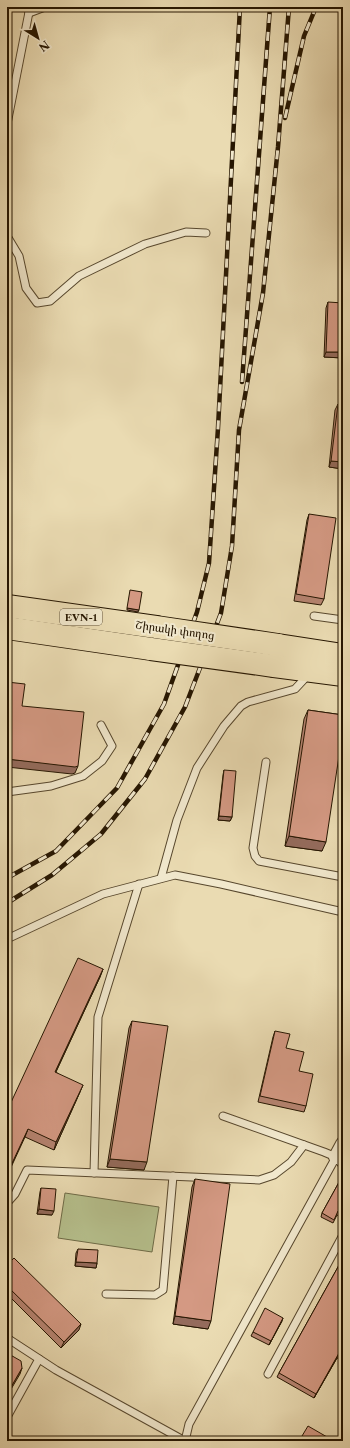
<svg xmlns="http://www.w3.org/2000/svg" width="350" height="1448" viewBox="0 0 350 1448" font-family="'Libre Caslon Text','Noto Serif Armenian',serif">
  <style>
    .green { fill: #b6c08d; stroke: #6e6b47 }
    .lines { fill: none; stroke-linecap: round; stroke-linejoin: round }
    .lane-casing { stroke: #57472d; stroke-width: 9 }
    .street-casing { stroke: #57472d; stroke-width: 16 }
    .highway-casing { stroke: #261601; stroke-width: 24 }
    .lane { stroke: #f1e8cd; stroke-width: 7 }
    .street { stroke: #f1e8cd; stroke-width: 14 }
    .highway { stroke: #eadbb2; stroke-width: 22 }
    .rail-casing { stroke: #261601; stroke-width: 4.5 }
    .rail { stroke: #f1e8cd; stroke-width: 3; stroke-dasharray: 9; stroke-linecap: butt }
    .highway-bridge-casing { stroke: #261601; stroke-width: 24; stroke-linecap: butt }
    .highway-bridge { stroke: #eadbb2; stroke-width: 22 }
    .wall { fill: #b68471; stroke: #261601 }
    .shaded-wall { fill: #946b5c; stroke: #261601 }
    .building { fill: #d49983; stroke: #261601 }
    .labels { text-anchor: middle; stroke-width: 4; stroke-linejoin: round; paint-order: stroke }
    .shield { fill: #f1e8cd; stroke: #63553e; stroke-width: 1 }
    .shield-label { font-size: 10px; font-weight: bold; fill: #261601 }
    .street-label { font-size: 11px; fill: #261601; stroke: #f1e8cd }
  </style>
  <rect width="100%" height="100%" fill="#eadbb2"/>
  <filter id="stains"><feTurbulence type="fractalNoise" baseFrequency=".005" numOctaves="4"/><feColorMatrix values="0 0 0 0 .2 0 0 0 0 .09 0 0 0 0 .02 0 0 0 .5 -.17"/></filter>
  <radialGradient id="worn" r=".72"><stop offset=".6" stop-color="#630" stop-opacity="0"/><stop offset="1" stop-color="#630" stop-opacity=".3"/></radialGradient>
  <polygon class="green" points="65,1193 159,1207 152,1252 58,1238"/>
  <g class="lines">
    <defs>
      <g id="lane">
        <polyline points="29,13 45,7"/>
        <polyline points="7,124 30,7"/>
        <polyline points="7,236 19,256 26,288 37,303 50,301 79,276 145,244 186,232 206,233"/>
        <polyline points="314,616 343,620"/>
        <polyline points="266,762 253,848 255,856 259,861 343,877"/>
        <polyline points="7,792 51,786 83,776 102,761 112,746 101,725"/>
        <polyline points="161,878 177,820 197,768 224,726 241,706 248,702 295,689 309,674"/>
        <polyline points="7,939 103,894 175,875 221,884 343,912"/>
        <polyline points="223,1116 324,1152 336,1157 343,1166"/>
        <polyline points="94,1173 98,1017 139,884"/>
        <polyline points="7,1203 15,1194 27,1170 259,1180 274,1175 291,1162 304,1145"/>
        <polyline points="106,1294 155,1295 163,1290 173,1176"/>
        <polyline points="7,1338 56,1370 185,1441"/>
        <polyline points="268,1374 343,1235"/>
        <polyline points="7,1417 39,1359"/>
        <polyline points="185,1441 189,1424 336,1157"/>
      </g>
      <polyline id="street" points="336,1157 343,1144"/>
      <g id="highway">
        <polyline points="7,606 156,627"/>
        <polyline points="7,628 151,649"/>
        <polyline points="278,645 343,655"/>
        <polyline points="274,666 343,675"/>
      </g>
    </defs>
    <use href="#lane" class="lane-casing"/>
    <use href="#street" class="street-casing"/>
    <use href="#highway" class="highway-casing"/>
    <use href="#lane" class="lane"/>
    <use href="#street" class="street"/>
    <use href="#highway" class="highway"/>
    <defs>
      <g id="rail">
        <polyline points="285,118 304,36 316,7"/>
        <polyline points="242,382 270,7"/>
        <polyline points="7,878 56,851 117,788 164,704 197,612 209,563 218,428 240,7"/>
        <polyline points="7,903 52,875 101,834 145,779 185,707 221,613 232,546 239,430 263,293 278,147 289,7"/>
      </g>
    </defs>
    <use href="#rail" class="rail-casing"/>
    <use href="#rail" class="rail"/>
    <defs>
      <g id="highway-bridge">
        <polyline points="156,627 278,645"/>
        <polyline points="151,649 274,666"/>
      </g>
    </defs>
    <use href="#highway-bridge" class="highway-bridge-casing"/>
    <use href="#highway-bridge" class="highway-bridge"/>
  </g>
  <g class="wall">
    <polygon points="328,302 343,358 324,357 326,308"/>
    <polygon points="338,404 343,469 329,467 335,410"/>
    <polygon points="309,514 324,599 321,605 294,601 307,520"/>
    <polygon points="308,710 343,715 343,766 337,766 322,851 285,846 304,719"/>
    <polygon points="224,770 232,817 230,821 218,820 223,775"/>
    <polygon points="103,969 100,977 56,1072 80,1092 54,1150 25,1137 7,1111"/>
    <polygon points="132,1021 144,1170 107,1167 129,1028"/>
    <polygon points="275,1031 286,1048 299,1071 306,1106 304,1112 258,1102 273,1037"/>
    <polygon points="343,1175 343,1214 341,1217 337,1215 333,1223 321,1217 322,1213"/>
    <polygon points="195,1179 208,1329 173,1324 192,1187"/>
    <polygon points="41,1188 52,1215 37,1214 40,1192"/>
    <polygon points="78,1249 97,1263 96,1268 75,1266 76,1253"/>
    <polygon points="343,1258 343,1361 337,1358 314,1398 277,1377 279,1373"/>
    <polygon points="7,1265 79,1330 61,1348 7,1294"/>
    <polygon points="282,1321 269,1345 251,1336 253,1332"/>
  </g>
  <g class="shaded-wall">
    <polygon points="326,352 343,352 343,358 324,357"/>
    <polygon points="331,461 343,462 343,469 329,467"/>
    <polygon points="127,608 139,610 138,612 127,610"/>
    <polygon points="7,759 78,766 75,773 72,774 7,767"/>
    <polygon points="219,816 232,817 230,821 218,820"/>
    <polygon points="289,836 326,842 322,851 285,846"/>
    <polygon points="103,969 100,977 52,1080 55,1072"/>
    <polygon points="83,1085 80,1092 54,1150 56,1142"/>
    <polygon points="28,1129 25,1137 7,1176 7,1174"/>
    <polygon points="110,1159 147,1162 144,1170 107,1167"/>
    <polygon points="39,1209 54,1211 52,1215 37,1214"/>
    <polygon points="76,1262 97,1263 96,1268 75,1266"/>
    <polygon points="175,1316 211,1321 208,1329 173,1324"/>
    <polygon points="283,1318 282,1321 269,1345 271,1341"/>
    <polygon points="81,1324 79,1330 61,1348 64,1342"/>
    <polygon points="339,1353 337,1358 314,1398 316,1394"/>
    <polygon points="22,1368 20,1374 7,1396 7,1394"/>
  </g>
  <g class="building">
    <polygon points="328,302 343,303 343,352 326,352"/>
    <polygon points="338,404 343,404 343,462 331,461"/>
    <polygon points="309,514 336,518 324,599 296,594"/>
    <polygon points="130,590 142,592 139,610 127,608"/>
    <polygon points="7,682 25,684 22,706 84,712 78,766 75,767 7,759"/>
    <polygon points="308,710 343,715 343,756 339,756 326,842 289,836"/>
    <polygon points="224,770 236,771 232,817 219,816"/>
    <polygon points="78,958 103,969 55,1072 83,1085 56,1142 28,1129 7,1174 7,1111"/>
    <polygon points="132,1021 168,1026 147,1162 110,1159"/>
    <polygon points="275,1031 290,1034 286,1048 304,1052 299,1071 313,1074 306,1106 260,1096"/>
    <polygon points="343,1175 343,1213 338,1211 334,1220 322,1213"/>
    <polygon points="195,1179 230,1184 211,1321 175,1316"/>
    <polygon points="41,1188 56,1189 54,1211 39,1209"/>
    <polygon points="78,1249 98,1250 97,1263 76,1262"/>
    <polygon points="14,1258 81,1324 64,1342 7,1286 7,1265"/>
    <polygon points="343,1258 343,1356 339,1353 316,1394 279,1373"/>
    <polygon points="265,1308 283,1318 271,1341 253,1332"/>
    <polygon points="7,1353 21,1361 22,1368 7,1394"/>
    <polygon points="308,1426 334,1441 299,1441"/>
  </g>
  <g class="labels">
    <rect class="shield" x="60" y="609" width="42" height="16" rx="3"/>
    <g class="shield-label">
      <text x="81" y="621">EVN-1</text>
    </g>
    <g class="street-label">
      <text transform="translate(175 630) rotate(8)" y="4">Շիրակի փողոց</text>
    </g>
  </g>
  <rect width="350" height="1448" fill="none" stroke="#eadbb2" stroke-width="24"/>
  <rect x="8" y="8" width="334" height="1432" fill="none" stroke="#261601" stroke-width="2"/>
  <rect x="12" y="12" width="326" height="1424" fill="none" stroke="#261601"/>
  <g transform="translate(38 38) rotate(143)" stroke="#f1e8cd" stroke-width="3" paint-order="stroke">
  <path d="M0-3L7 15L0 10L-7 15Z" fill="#261601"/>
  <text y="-6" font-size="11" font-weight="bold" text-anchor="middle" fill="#261601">N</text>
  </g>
  <rect width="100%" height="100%" filter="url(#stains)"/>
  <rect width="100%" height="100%" fill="url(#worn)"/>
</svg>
